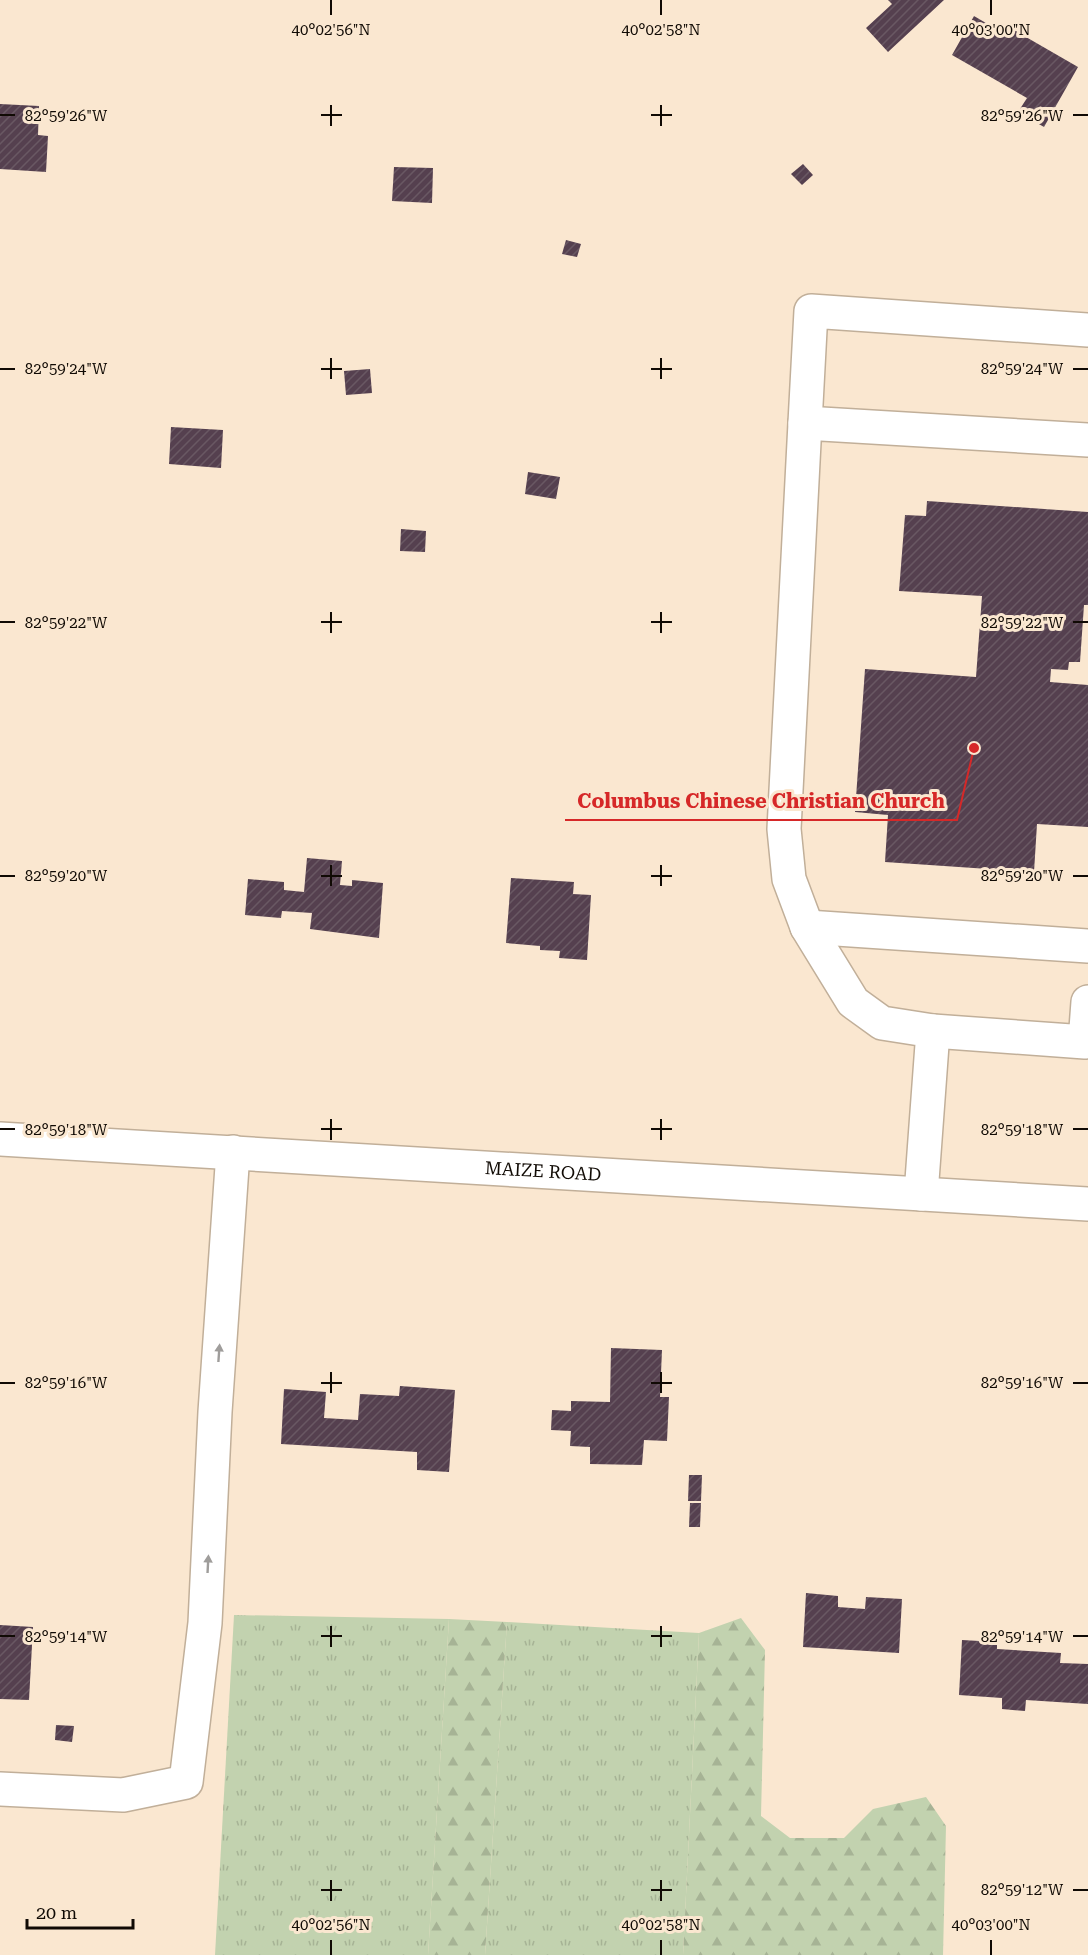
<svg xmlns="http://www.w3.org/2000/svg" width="1088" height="1955" viewBox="0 0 1088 1955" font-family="'Roboto Serif',serif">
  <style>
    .grass { fill: url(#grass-tufts) }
    .forest { fill: url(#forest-firs) }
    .building { fill: url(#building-hatch) }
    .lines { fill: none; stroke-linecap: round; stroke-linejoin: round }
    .minor-casing { stroke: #c1af99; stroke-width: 36 }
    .minor { stroke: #fff; stroke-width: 33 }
    .oneway { fill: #9f9d9b }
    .ticks { fill: none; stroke: #100a04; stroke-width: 2 }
    .labels { text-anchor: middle; stroke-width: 6; stroke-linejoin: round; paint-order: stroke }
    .street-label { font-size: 18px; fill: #100a04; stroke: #fae7d0 }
    .ticks-label { font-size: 15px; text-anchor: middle; fill: #100a04; stroke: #fae7d0; stroke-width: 6; stroke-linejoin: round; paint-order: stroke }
    .leader { fill: none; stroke: #d62828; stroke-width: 2 }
    .callout-dot { fill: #d62828; stroke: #fae7d0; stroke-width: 2 }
    .callout-label { font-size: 20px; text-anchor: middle; font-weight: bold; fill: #d62828; stroke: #fae7d0; stroke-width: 6; stroke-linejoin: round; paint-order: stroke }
  </style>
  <defs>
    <pattern id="grass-tufts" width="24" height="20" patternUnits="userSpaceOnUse" patternTransform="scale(1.5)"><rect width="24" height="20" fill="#c2d2af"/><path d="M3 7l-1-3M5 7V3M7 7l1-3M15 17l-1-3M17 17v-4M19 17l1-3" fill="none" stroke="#a6b395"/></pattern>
    <pattern id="forest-firs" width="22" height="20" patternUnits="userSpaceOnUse" patternTransform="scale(1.5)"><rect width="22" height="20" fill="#c2d2af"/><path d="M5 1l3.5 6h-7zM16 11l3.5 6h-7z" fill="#a6b395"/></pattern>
    <pattern id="building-hatch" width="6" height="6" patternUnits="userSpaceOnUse" patternTransform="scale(1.5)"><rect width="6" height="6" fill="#55404f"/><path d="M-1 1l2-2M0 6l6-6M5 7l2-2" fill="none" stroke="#695863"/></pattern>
  </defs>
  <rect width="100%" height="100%" fill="#fae7d0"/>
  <g class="grass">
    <polygon points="234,1615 449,1619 428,1955 215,1955"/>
    <polygon points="507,1622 699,1633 683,1955 485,1955"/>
  </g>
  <g class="forest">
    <polygon points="741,1618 765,1650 761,1816 790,1838 844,1838 873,1809 926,1797 946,1826 943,1955 683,1955 699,1633"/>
    <polygon points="449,1619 507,1622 485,1955 428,1955"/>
  </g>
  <g class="building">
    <polygon points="888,0 944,0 888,52 866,28 892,4"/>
    <polygon points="974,16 1003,33 1007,26 1078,67 1044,127 1018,112 1027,98 952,55"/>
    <polygon points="0,104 39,106 38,135 48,136 46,172 0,169"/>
    <polygon points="803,164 813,175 802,185 791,174"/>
    <polygon points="394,167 433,168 432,203 392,201"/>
    <polygon points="566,240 581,244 577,257 562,254"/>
    <polygon points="370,369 372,393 346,395 344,371"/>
    <polygon points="171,427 223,430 221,468 169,464"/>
    <polygon points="528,472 560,477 556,499 525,494"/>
    <polygon points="927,501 1088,512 1088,605 1084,605 1080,662 1069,662 1068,670 1051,669 1050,682 1088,685 1088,827 1037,824 1034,872 885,862 888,815 855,812 865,669 976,677 982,596 899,591 905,515 926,516"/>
    <polygon points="401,529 426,531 425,552 400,551"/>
    <polygon points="307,858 342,861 340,885 352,886 352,880 383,883 379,938 310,929 312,913 282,911 281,918 245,915 248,879 284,882 284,890 304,892"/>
    <polygon points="511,878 574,882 573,894 591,895 587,960 559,958 560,951 540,950 540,946 506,943"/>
    <polygon points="611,1348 662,1350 660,1397 669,1397 667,1441 644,1440 642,1465 590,1464 590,1447 570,1446 571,1431 551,1430 552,1410 571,1411 571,1401 610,1402"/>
    <polygon points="400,1386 455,1390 449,1472 417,1470 417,1452 281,1444 284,1389 326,1392 324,1418 358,1420 360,1394 399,1396"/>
    <polygon points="689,1475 702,1475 701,1501 688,1501"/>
    <polygon points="690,1503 701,1503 700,1527 689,1527"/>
    <polygon points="806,1593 838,1596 838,1607 865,1609 866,1597 902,1599 899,1653 803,1647"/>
    <polygon points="0,1625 33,1627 29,1700 0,1699"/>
    <polygon points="962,1640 997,1642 997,1649 1061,1653 1060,1663 1088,1664 1088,1704 1026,1700 1025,1711 1002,1709 1002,1698 959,1695"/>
    <polygon points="56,1725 74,1726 72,1742 55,1740"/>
  </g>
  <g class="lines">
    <defs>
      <g id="minor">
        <polyline points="805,423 811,311 1088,330"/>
        <polyline points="807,927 1088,946"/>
        <polyline points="933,1031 1085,1042 1088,1002"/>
        <path id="s1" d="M0 1139 1088 1204"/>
        <polyline points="921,1194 933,1031 882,1023 853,1002 807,927 789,879 784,829 805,423 1088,440"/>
        <polyline points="0,1789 123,1795 186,1782 205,1623 215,1412 233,1152"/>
      </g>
    </defs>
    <use href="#minor" class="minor-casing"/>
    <use href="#minor" class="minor"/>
  </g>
  <defs><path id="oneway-solid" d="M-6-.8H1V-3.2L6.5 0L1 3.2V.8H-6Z" transform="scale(1.5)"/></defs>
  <g class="oneway">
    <use href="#oneway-solid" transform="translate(219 1353) rotate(-86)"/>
    <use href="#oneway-solid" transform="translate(208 1564) rotate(-87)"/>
  </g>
  <path class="ticks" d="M331 0V15M661 0V15M991 0V15M331 105V126M661 105V126M0 115H15M321 115H342M651 115H672M1073 115H1088M331 358V379M661 358V379M0 369H15M321 369H342M651 369H672M1073 369H1088M331 612V633M661 612V633M0 622H15M321 622H342M651 622H672M1073 622H1088M331 865V886M661 865V886M0 876H15M321 876H342M651 876H672M1073 876H1088M331 1119V1140M661 1119V1140M0 1129H15M321 1129H342M651 1129H672M1073 1129H1088M331 1372V1393M661 1372V1393M0 1383H15M321 1383H342M651 1383H672M1073 1383H1088M331 1626V1647M661 1626V1647M0 1636H15M321 1636H342M651 1636H672M1073 1636H1088M331 1880V1901M661 1880V1901M321 1890H342M651 1890H672M1073 1890H1088M331 1940V1955M661 1940V1955M991 1940V1955"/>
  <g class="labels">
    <g class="street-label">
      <text dy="6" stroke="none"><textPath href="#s1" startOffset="544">MAIZE ROAD</textPath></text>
    </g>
  </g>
  <g class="ticks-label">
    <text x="331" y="35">40°02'56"N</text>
    <text x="661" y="35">40°02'58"N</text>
    <text x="991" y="35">40°03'00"N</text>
    <text x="1022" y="121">82°59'26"W</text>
    <text x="66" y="121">82°59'26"W</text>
    <text x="1022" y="374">82°59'24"W</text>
    <text x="66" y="374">82°59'24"W</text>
    <text x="1022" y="628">82°59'22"W</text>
    <text x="66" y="628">82°59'22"W</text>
    <text x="1022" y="881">82°59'20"W</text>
    <text x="66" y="881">82°59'20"W</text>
    <text x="1022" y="1135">82°59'18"W</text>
    <text x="66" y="1135">82°59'18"W</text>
    <text x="1022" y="1388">82°59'16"W</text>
    <text x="66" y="1388">82°59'16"W</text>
    <text x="1022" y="1642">82°59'14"W</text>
    <text x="66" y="1642">82°59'14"W</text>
    <text x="1022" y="1895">82°59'12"W</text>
    <text x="331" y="1930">40°02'56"N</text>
    <text x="661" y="1930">40°02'58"N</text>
    <text x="991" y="1930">40°03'00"N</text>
  </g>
  <path class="leader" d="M974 748L957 820H565"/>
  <circle class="callout-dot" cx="974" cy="748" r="6"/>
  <g class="callout-label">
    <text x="761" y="808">Columbus Chinese Christian Church</text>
  </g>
  <path d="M27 1919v9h106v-9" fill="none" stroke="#100a04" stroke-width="3"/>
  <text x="36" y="1919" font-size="18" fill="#100a04" stroke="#fae7d0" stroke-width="4.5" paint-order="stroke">20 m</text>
</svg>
